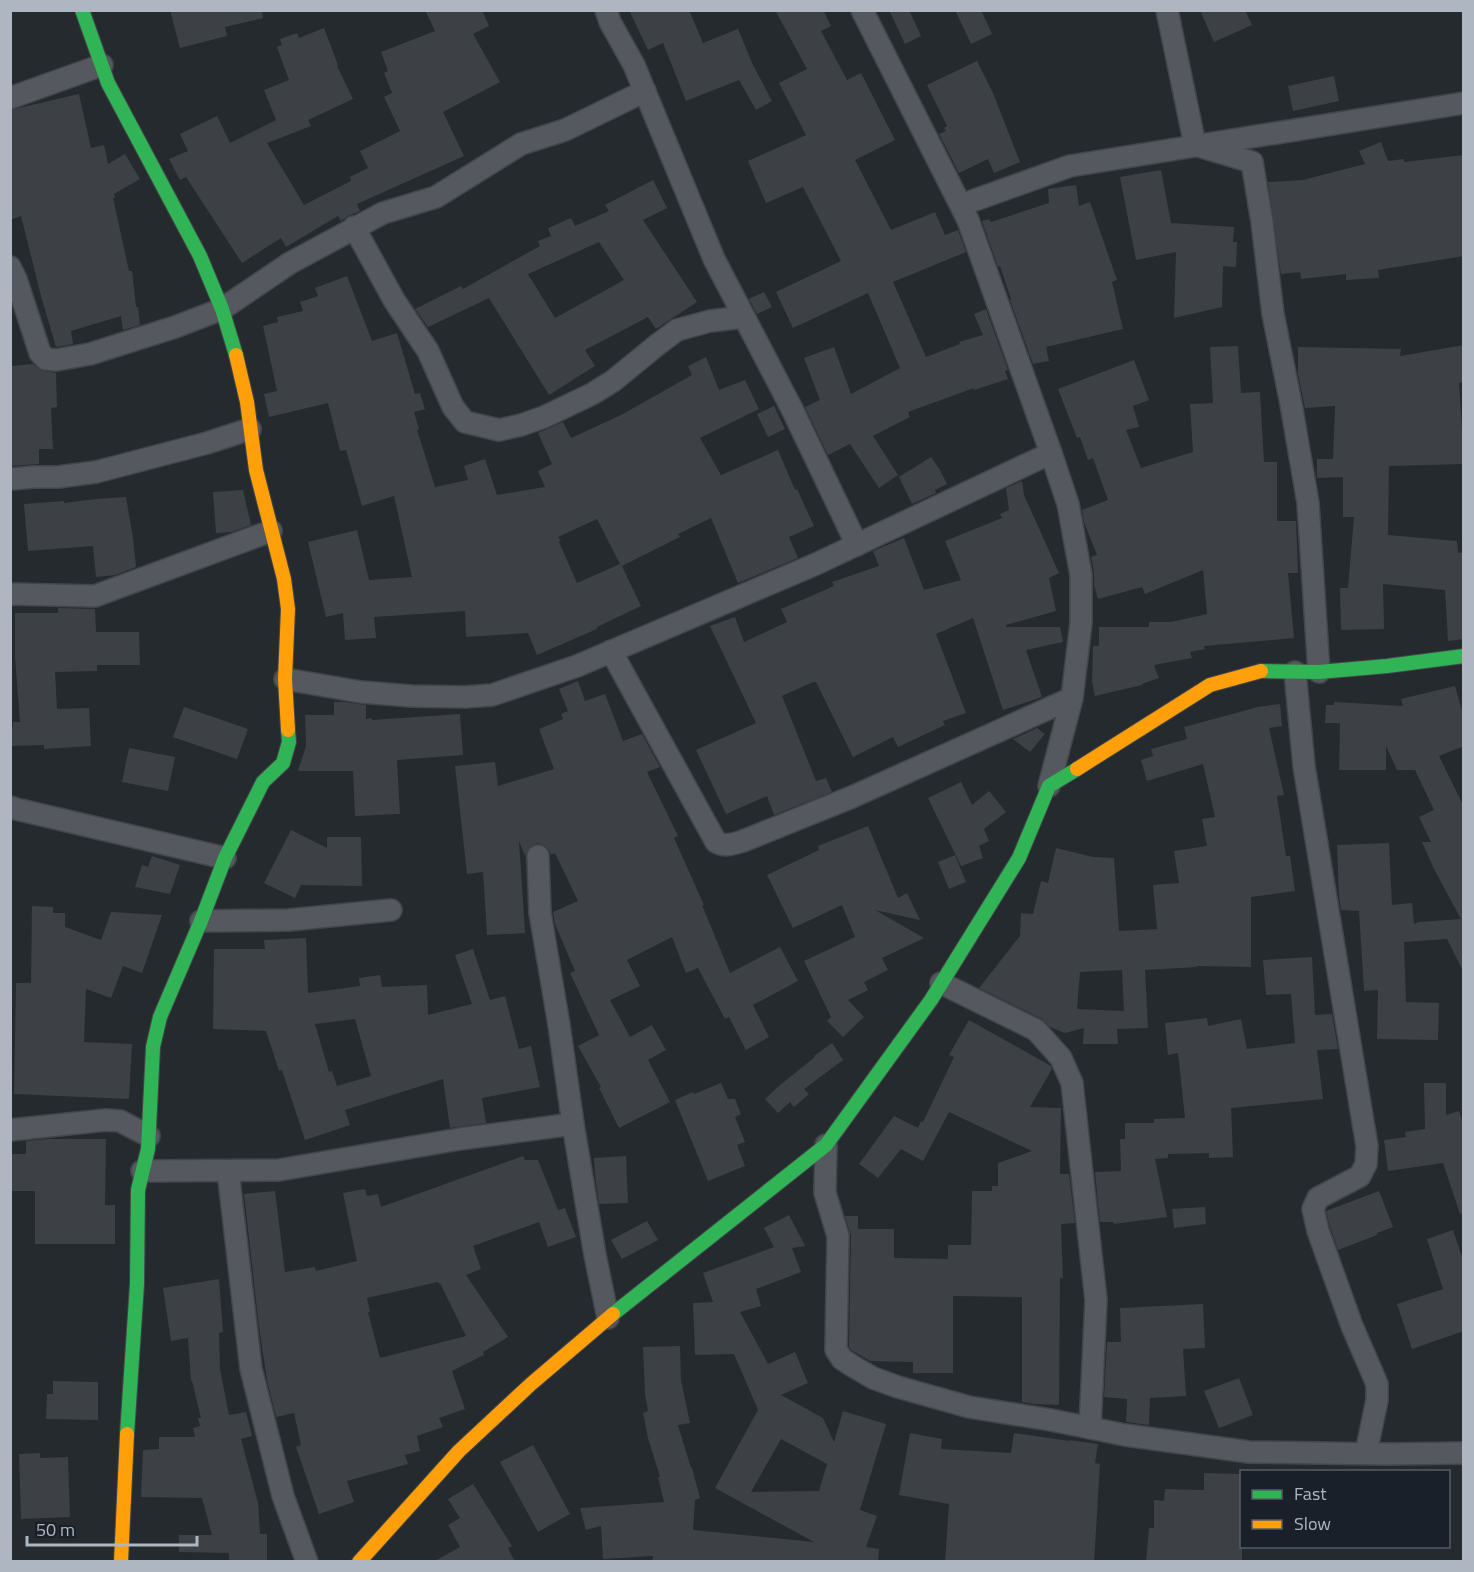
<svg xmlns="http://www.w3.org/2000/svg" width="1474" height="1572" viewBox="0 0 1474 1572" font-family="'Titillium Web',sans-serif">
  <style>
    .building { fill: #3d4146; fill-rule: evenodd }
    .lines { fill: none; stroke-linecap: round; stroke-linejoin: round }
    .street-casing { stroke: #42464a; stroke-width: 24 }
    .fast-casing { stroke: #42464a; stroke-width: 16 }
    .slow-casing { stroke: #42464a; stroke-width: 16 }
    .street { stroke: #55585e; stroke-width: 21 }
    .fast { stroke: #30b455; stroke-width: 14 }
    .slow { stroke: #ff9f0a; stroke-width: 14 }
  </style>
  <rect width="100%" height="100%" fill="#252a2f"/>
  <g class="building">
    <polygon points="170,10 262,10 263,18 225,27 227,36 180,48"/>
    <polygon points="425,10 482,10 489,26 473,34 500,82 443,112 464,156 357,204 360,211 348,216 341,221 338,216 286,247 281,238 242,263 186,177 180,180 169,159 188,151 180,134 217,116 230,143 276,120 264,90 289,80 277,47 282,45 280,39 297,33 299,38 324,28 338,65 337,66 353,99 308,120 311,126 267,143 304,205 351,181 350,177 368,168 360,151 400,131 384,97 392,93 384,73 388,71 381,52 435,31"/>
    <polygon points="629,10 689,10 703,43 738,29 753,65 772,101 756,110 739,80 686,101 663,43 648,50"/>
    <polygon points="775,10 823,10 831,26 821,31 847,80 861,73 895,140 855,160 891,230 935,212 945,235 958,230 966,252 893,282 926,357 960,344 959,342 983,335 974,314 986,309 1008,370 1005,371 1008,379 974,390 974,388 908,412 910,417 873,436 898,475 879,488 850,444 828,455 805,407 820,400 804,358 834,347 851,394 900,368 868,293 793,328 776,292 841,261 803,187 766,203 748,161 806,135 779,83 807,69"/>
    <polygon points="889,10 909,10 921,36 905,44"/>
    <polygon points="955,10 981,10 992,34 971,44"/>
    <polygon points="1200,10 1245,10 1252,25 1214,42"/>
    <polygon points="977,61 993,93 1020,162 994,173 988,159 959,173 939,134 946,131 944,128 947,126 927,85"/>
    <polygon points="1334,76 1339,101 1293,111 1288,86"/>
    <polygon points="79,94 91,148 104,145 108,164 125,154 140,179 114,194 115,198 113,198 129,271 132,271 136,307 138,307 140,325 123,330 121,316 71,331 73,344 56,347 41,296 21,216 10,220 10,110"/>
    <polygon points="1381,142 1388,161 1404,159 1404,162 1464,155 1464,256 1378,270 1379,278 1346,280 1346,274 1301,279 1300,272 1281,274 1268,182 1303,180 1365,164 1359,151"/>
    <polygon points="1161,170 1171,223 1234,227 1233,242 1237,242 1236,267 1223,266 1222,307 1174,318 1176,252 1136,260 1120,177"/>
    <path d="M653 180 667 208 643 220 697 302 656 329 648 317 585 350 595 366 549 395 489 298 428 327 415 309 461 286 463 289 540 246 538 241 551 236 548 228 571 218 575 226 609 211 605 205ZM599 242 624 280 555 318 528 274Z"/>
    <polygon points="1076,185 1079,206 1090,202 1117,280 1112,282 1123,329 1046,347 1049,361 1033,364 1010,300 1011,299 1000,266 998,267 982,221 989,219 991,222 1049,203 1048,189"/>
    <path d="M347 276 372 341 397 333 415 394 420 393 425 409 414 412 419 429 417 430 435 487 468 480 464 466 485 459 497 495 545 487 538 471 552 464 538 433 563 422 571 438 621 415 692 375 688 366 706 357 719 390 745 380 759 409 700 438 721 475 778 450 795 490 797 489 814 526 789 537 798 558 738 583 711 518 678 534 680 537 622 566 641 606 597 627V629L537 655 528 633 466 637 465 611 374 617 376 638 345 640 343 613 326 617 308 542 357 530 369 580 412 577 394 496 362 506 346 450 340 451 328 403 269 417 264 394 277 391 263 326 278 322 277 317 303 311 300 302 318 296 315 288ZM597 519 620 564 577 583 559 542 561 541 558 537Z"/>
    <polygon points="764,292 772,307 757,314 749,299"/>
    <polygon points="1464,345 1464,382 1459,383 1464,464 1389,466 1388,535 1457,541 1458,553 1464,552 1464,639 1448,641 1445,590 1383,584 1384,629 1341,630 1340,588 1348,588 1354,517 1343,517 1343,477 1317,478 1317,459 1333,459 1335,406 1305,408 1298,374 1298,347 1401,349 1400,356"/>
    <polygon points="1238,346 1241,393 1260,392 1264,462 1277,462 1277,521 1296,521 1298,573 1288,573 1294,638 1204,646 1205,649 1190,652 1192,658 1154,665 1159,678 1142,684 1142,685 1095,696 1092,682 1093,646 1099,646 1099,627 1149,627 1149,622 1171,622 1207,614 1203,570 1145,594 1142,587 1098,599 1094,585 1094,573 1091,557 1097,555 1084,522 1082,510 1108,500 1093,458 1088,460 1080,437 1077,438 1058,389 1134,360 1149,400 1133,406 1139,427 1126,430 1141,468 1193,452 1190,404 1213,403 1210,347"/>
    <polygon points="33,364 44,371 56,373 57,407 51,408 53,449 39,449 39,464 10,466 10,366"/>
    <polygon points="774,406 785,429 768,437 757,414"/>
    <polygon points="931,457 940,470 947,484 935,490 936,493 912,504 899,477"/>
    <polygon points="1022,481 1024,495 1059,573 1049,578 1056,611 1006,625 1006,627 1060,627 1063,642 1026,650 1042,697 1003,710 973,618 936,634 966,713 943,721 945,725 898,747 893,737 853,757 816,682 813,682 782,696 816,781 826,778 832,792 774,815 767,796 726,814 696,750 756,723 710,626 735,617 744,642 787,622 781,609 834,586 832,582 879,566 873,551 904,538 924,590 961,580 945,541 1002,518 1000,514 1009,510 1006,488"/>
    <polygon points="243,490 251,525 232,532 216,533 213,492"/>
    <polygon points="126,497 133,538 136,567 115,575 96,577 93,546 28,551 24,504 64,501 64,503 96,499"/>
    <polygon points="58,608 95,609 96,632 139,632 140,665 97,665 97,671 55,672 57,709 89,708 91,746 44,749 44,745 10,746 10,727 13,727 13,722 20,722 15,657 15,613 58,613"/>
    <polygon points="578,681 585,701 605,694 623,741 642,734 660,767 647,772 678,836 674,838 704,905 702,905 730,973 780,947 798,981 753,1005 769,1037 746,1050 729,1017 725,1019 698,968 686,973 672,937 627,960 640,986 610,1000 630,1037 652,1025 666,1050 648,1060 670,1102 619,1128 599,1088 601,1087 578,1046 599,1035 570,973 575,971 555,924 553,912 578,901 555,853 551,855 549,850 544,845 537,843 531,846 527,851 525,856 519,841 525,933 487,935 483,872 467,874 455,766 495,762 498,786 554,769 539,729 563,719 561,714 568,711 559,689"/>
    <polygon points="1455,686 1464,718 1464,746 1439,756 1464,807 1464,973 1447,939 1404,942 1406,1002 1439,1003 1438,1040 1377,1039 1378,990 1364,991 1359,911 1341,910 1339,896 1337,845 1389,843 1392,905 1412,903 1414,924 1419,922 1461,919 1434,869 1422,842 1431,842 1419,817 1434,810 1415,770 1397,770 1386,746 1386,770 1339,770 1340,723 1325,723 1326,705 1334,705 1334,702 1403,706 1401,699"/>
    <polygon points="334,702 344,702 366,705 366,719 372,718 372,720 460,714 463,755 397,760 400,814 355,816 353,771 298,771 306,746 305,715 334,715"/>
    <path d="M1280 704 1282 726 1269 728 1284 795 1277 796 1286 856H1290L1295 891 1251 897V967L1197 966V967L1145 970 1148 1028 1117 1029 1118 1044H1083L1084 1028 1065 1033 1050 1027 1042 1019 979 988 1020 936 1021 913 1033 914 1041 881 1048 883 1056 848 1093 857 1114 858 1119 931 1157 929 1153 885 1179 883 1174 851 1207 846 1202 819 1215 817 1203 764 1147 781 1141 760 1153 756 1151 749 1187 739 1184 727 1258 707ZM1122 970 1124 1011 1077 1009 1080 972Z"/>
    <polygon points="184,707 248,729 237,759 173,737"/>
    <polygon points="1037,728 1045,734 1030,752 1013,739"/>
    <polygon points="129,748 175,757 168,791 122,782"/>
    <polygon points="961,782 972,805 989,791 1006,812 984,829 989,841 979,846 983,858 961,866 928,798"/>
    <polygon points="868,826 898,898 907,893 920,920 875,910 924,938 882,958 888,970 864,982 868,990 848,1000 864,1017 843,1037 827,1021 831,1017 804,961 855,937 842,905 793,928 767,875 819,850 818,846"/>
    <polygon points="291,830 327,848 327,837 361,837 362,886 301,885 295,898 264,883"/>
    <polygon points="955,855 966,882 949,889 938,862"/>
    <polygon points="152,856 180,865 170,894 135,887 142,865 148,867"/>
    <polygon points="32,906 53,907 53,913 65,913 65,927 101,940 111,912 162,915 142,973 123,966 111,998 86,989 84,1042 132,1044 129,1099 14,1094 16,983 31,983"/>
    <path d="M306 938 308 993 360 986 359 978 380 975 382 987 427 985 428 1015 472 1004 455 955 473 949 490 1000 505 996 519 1049 531 1046 540 1087 482 1098 486 1123 450 1128 443 1079 345 1110 350 1125 305 1140 282 1070 279 1071 266 1031 213 1029 214 949H265L264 940ZM355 1019 371 1076 337 1086 332 1071 329 1072 315 1024Z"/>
    <polygon points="1312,957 1315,1015 1332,1014 1338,1049 1317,1050 1323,1099 1231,1108 1233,1157 1209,1158 1209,1153 1168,1154 1168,1158 1155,1159 1167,1217 1114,1224 1113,1222 1100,1222 1095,1172 1121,1171 1120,1139 1125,1139 1125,1123 1154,1123 1154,1119 1185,1118 1178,1053 1168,1055 1165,1023 1207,1018 1208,1026 1241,1019 1247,1049 1295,1043 1291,994 1266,995 1263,960"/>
    <polygon points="969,1020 1051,1066 1052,1069 1030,1107 1061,1108 1060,1174 1069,1174 1075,1223 1061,1224 1063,1278 1060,1278 1059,1405 1034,1404 1022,1402 1022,1297 953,1296 953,1373 913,1373 913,1362 870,1361 851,1350 849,1346 851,1236 845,1216 858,1216 858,1229 894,1229 894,1258 948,1259 948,1245 971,1245 972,1191 992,1191 992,1186 998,1186 998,1163 1032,1151 949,1112 923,1161 901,1149 878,1178 859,1164 894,1116 918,1128 921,1121 923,1122 954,1057 949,1055"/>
    <polygon points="832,1043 843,1060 804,1089 809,1094 794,1107 790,1102 778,1113 765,1099 780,1085 815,1057 814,1056"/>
    <polygon points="721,1083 728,1099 735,1099 741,1114 735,1117 745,1142 737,1145 745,1166 708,1181 675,1100 693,1092 694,1094"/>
    <polygon points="1424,1083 1446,1083 1446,1115 1459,1111 1464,1128 1464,1213 1460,1214 1443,1163 1388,1171 1384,1140 1406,1137 1405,1132 1425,1129"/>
    <polygon points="48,1139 106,1139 105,1205 115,1205 115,1244 35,1244 35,1191 10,1191 10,1154 26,1154 26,1141"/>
    <path d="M523 1156 525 1160H538L558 1210 565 1208 576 1237 548 1247 539 1222 473 1246 481 1269 466 1275 508 1337 483 1352 484 1355 452 1371 465 1409 439 1418 443 1427 417 1436 420 1451 405 1455 408 1464 347 1481 354 1502 319 1514 296 1447 301 1445 294 1413 276 1417 267 1380 259 1327 244 1194 275 1191 285 1272 315 1267 316 1271 357 1261 343 1193 365 1189 367 1196 378 1194 381 1207ZM438 1282 439 1284 440 1283 466 1336 380 1358 368 1312H370L367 1298Z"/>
    <polygon points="626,1156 628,1203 599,1204 595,1175 594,1158"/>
    <polygon points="1379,1191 1393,1227 1377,1233 1377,1235 1338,1250 1330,1227 1326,1211"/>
    <polygon points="1205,1207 1206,1224 1174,1228 1172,1209"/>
    <path d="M789 1215 805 1246 792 1248 801 1272 756 1289 761 1306 740 1312 768 1364 795 1352 808 1383 781 1395 823 1418 834 1442 843 1411 886 1424 860 1510 877 1516 866 1547 879 1549 878 1562H652L653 1556 603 1559 601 1526 586 1530 580 1508 664 1502 658 1477H660L648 1438 643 1413 648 1411 645 1394 643 1347 680 1346 681 1380 690 1423 678 1425 691 1468H692L700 1498 695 1500 693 1530 814 1542 715 1488 758 1410 734 1354 695 1355 693 1303 713 1302 703 1273 774 1247 764 1228ZM781 1439 827 1464 819 1491 751 1492Z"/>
    <polygon points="647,1221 658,1240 622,1259 611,1240"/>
    <polygon points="1453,1230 1464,1263 1464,1331 1412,1349 1397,1304 1443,1289 1427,1239"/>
    <polygon points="219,1279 223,1332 219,1333 220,1369 229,1415 246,1412 252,1436 241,1439 258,1503 260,1534 267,1534 267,1562 229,1562 229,1553 179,1552 179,1535 212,1535 202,1498 141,1497 143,1450 159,1449 159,1437 195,1437 193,1428 200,1426 198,1418 201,1418 192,1381 191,1381 188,1338 171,1341 163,1288"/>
    <polygon points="1203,1304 1205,1348 1183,1349 1186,1396 1150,1398 1149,1425 1126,1422 1127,1399 1104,1397 1107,1342 1121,1342 1120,1308"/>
    <polygon points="1239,1378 1253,1415 1219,1428 1204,1391"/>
    <polygon points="53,1381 98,1382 98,1420 46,1419 47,1394 53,1394"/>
    <polygon points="910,1433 942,1439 941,1449 1011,1453 1014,1433 1069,1441 1069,1440 1098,1444 1095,1463 1100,1464 1094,1562 945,1562 949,1504 899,1495"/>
    <polygon points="533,1445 570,1514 538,1532 500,1462"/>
    <polygon points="40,1453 40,1458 68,1457 70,1517 21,1519 19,1454"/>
    <polygon points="1204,1473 1242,1474 1242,1562 1146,1562 1149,1528 1154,1528 1154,1500 1164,1501 1165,1489 1204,1490"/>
    <polygon points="473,1484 512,1546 508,1548 515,1562 433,1562 460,1547 448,1525 460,1518 448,1499"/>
  </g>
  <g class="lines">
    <defs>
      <g id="street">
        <polyline points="606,10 610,22 634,65 714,259 792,409 857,545"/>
        <polyline points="862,10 968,220 1051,453 1068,504 1081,575 1081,623 1072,698 1049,786"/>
        <polyline points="1167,10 1195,145"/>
        <polyline points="10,98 102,65"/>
        <polyline points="1195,145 1252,162 1262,222 1273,314 1291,404 1308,503 1319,672"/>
        <polyline points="961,205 1070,166 1464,103"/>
        <polyline points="354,227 394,300 428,351 453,407 465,422 499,430 521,425 544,417 592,394 613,381 657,345 677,330 710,321 744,317"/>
        <polyline points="10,267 16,279 40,353 46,359 56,360 90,354 175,327 222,309 290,263 383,213 436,197 521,144 565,130 645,91"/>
        <polyline points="12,479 33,477 58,477 96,472 207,443 250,429"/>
        <polyline points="10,594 95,596 271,531"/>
        <path d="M611 651 716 842C725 847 733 844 743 841L852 797 1072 698"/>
        <polyline points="1295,672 1304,766 1367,1146 1366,1164 1360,1176 1318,1198 1313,1209 1318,1231 1352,1326 1377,1384 1377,1400 1366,1453"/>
        <polyline points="285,679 361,692 411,696 465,697 492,695 577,666 816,564 1051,453"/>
        <polyline points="10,807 16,809 225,858"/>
        <polyline points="538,856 540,913 559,1025 573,1124 595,1255 608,1318"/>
        <polyline points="201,921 289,920 391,910"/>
        <polyline points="941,983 1036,1030 1061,1058 1072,1083 1096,1300 1090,1428"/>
        <polyline points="10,1130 106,1120 120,1121 149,1136"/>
        <polyline points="826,1145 825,1193 838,1236 836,1350 842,1359 851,1365 873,1378 898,1387 969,1407 1051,1420 1125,1435 1249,1452 1386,1454 1464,1453"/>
        <polyline points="142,1171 279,1170 460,1139 573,1124"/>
        <polyline points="228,1171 251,1369 283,1496 307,1562"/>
      </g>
      <g id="fast">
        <polyline points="82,10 108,83 200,256 222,309 236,355"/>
        <polyline points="1261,671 1319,672 1387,666 1464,656"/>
        <polyline points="613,1314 826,1145 931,1000 1019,858 1049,786 1077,769"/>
        <polyline points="127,1434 137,1284 138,1190 148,1149 153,1047 160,1017 201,921 225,858 263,782 283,763 289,742 288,730"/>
      </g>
      <g id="slow">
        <polyline points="236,355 247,402 256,470 284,579 288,609 285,679 288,730"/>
        <polyline points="1077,769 1210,685 1261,671"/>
        <polyline points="121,1562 127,1434"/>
        <polyline points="359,1562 459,1451 531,1384 613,1314"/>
      </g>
    </defs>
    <use href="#street" class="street-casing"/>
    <use href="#fast" class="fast-casing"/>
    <use href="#slow" class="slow-casing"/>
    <use href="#street" class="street"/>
    <use href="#fast" class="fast"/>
    <use href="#slow" class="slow"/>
  </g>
  <rect width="1474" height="1572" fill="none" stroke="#aeb6c2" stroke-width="24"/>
  <rect x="1240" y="1470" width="210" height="78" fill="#192029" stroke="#555c66" stroke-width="1.5"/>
  <rect x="1252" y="1490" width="30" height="9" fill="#30b455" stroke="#555c66" stroke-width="1.5"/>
  <text x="1294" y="1500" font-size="18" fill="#aeb6c2">Fast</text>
  <rect x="1252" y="1520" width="30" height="9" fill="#ff9f0a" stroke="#555c66" stroke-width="1.5"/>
  <text x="1294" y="1530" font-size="18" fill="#aeb6c2">Slow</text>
  <path d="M27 1536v9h170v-9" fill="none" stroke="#aeb6c2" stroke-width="3"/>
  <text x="36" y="1536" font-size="18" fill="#aeb6c2" stroke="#192029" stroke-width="4.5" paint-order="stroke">50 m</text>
</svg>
